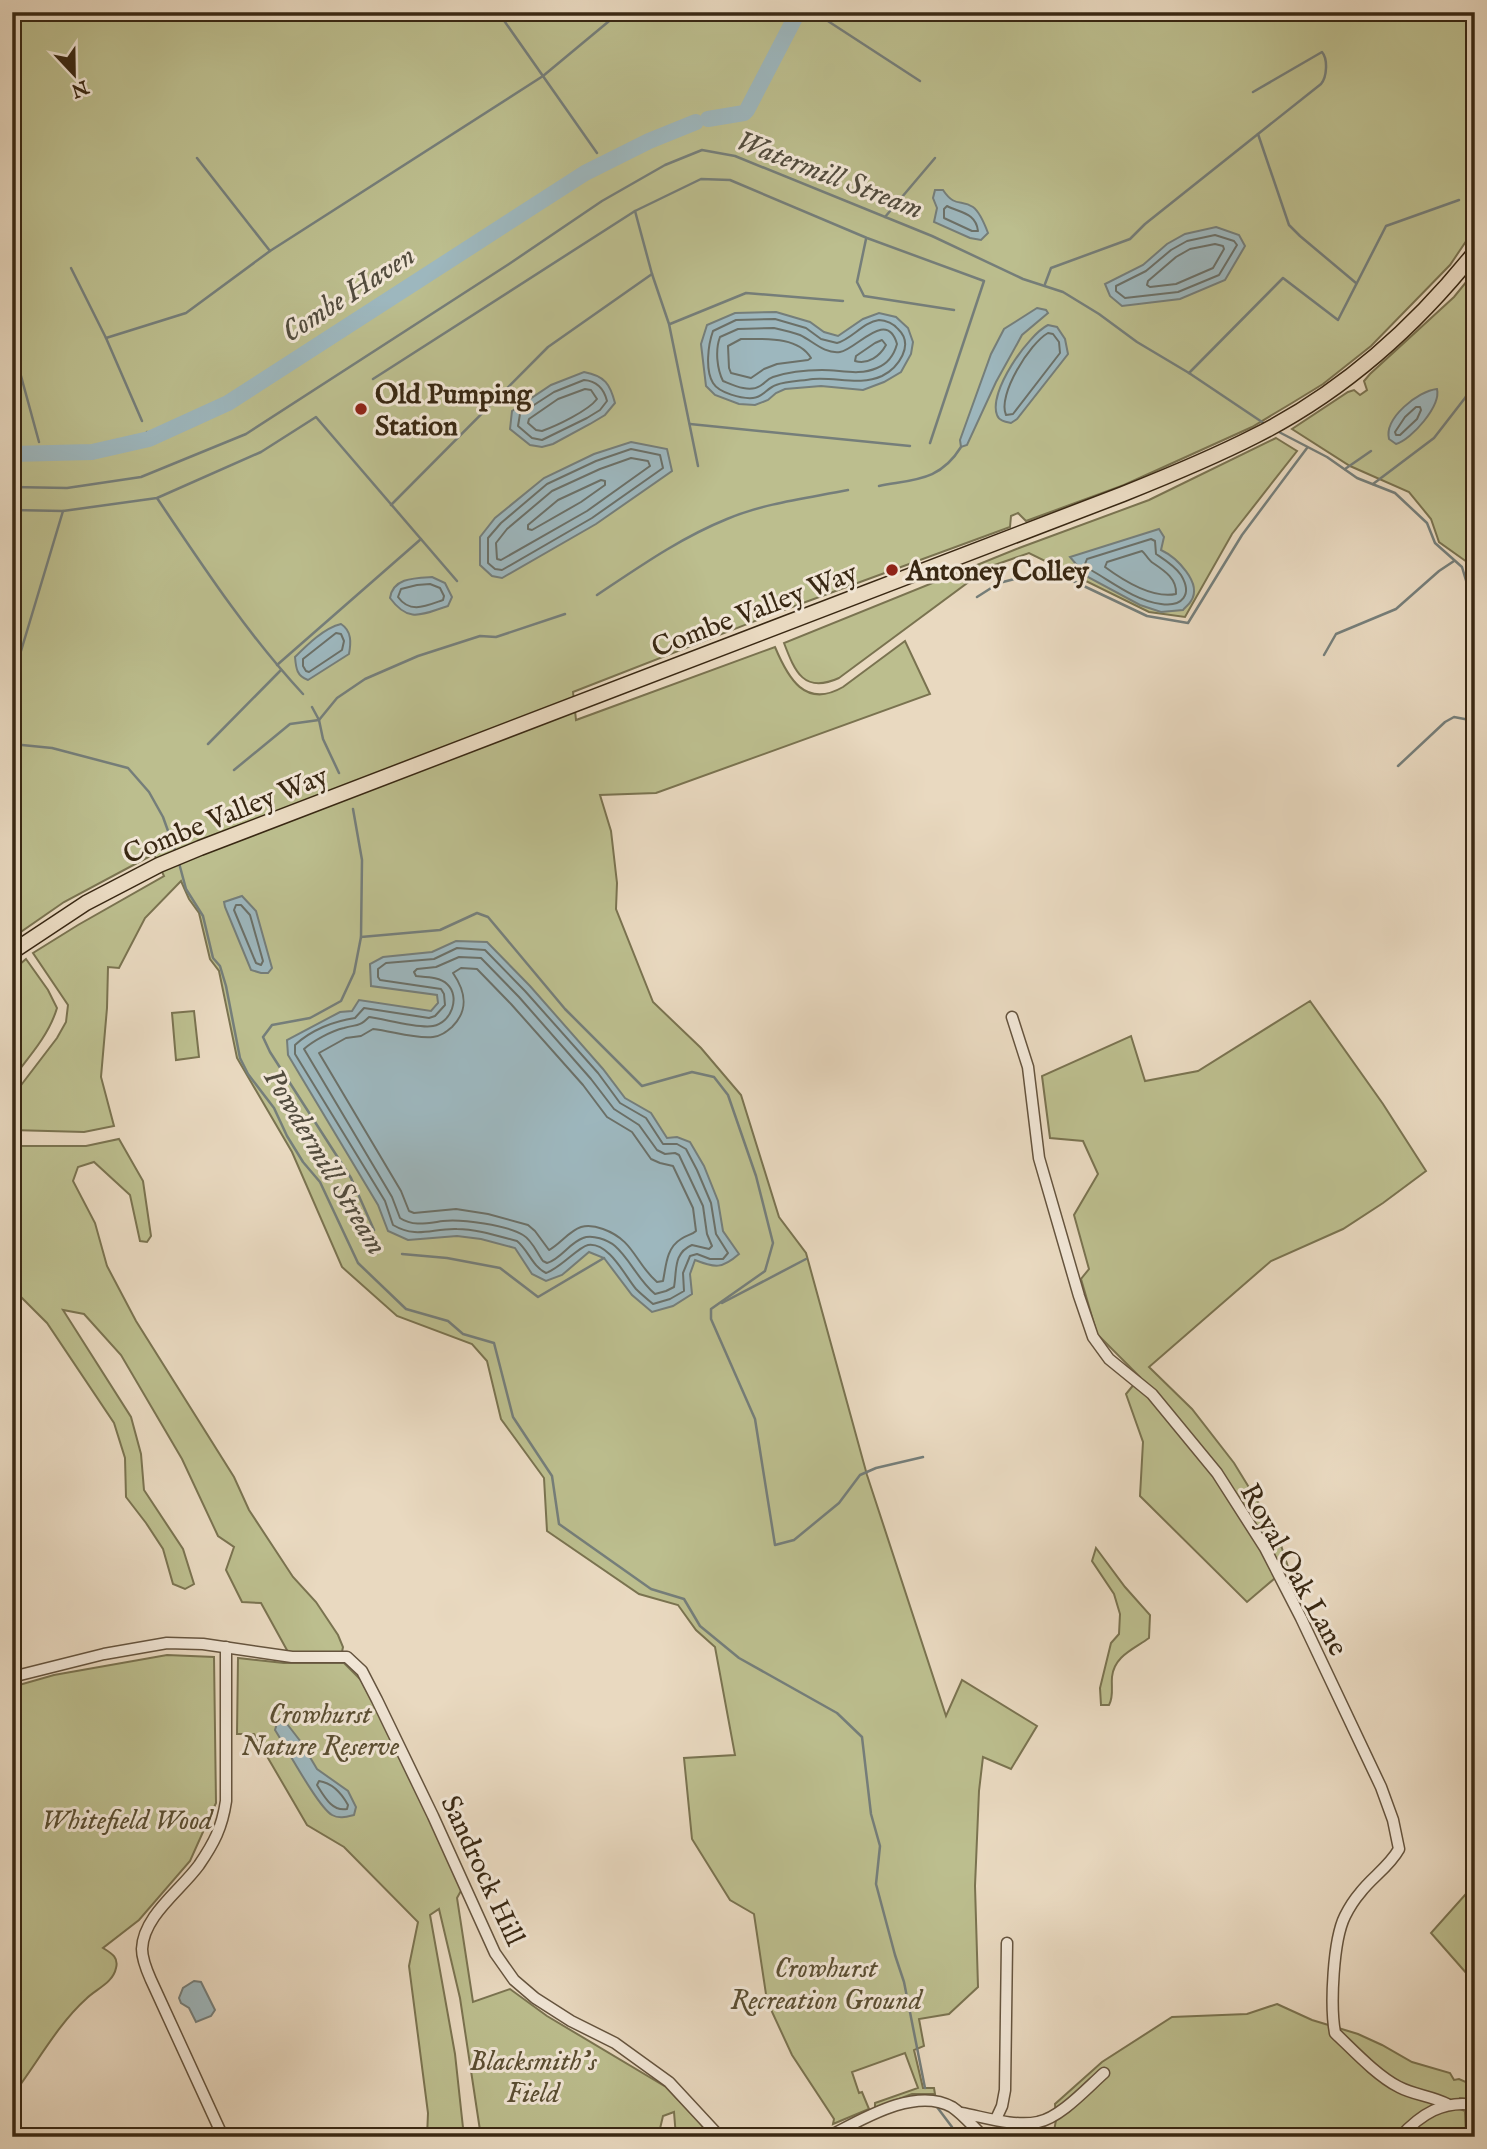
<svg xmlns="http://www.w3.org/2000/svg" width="1487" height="2149" viewBox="0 0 1487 2149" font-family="'IM FELL English',serif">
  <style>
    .green { fill: #bcbe8e; stroke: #7a7350; stroke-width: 2 }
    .water { fill: #9db7be; stroke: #757e7a; stroke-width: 2 }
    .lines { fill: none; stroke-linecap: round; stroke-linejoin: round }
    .shore { stroke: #6b7068; stroke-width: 2 }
    .stream { stroke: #757e7a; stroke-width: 2.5 }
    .river { stroke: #9db7be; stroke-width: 16 }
    .minor-casing { stroke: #65543e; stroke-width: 13 }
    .major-casing { stroke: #392813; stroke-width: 17 }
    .minor { stroke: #f1e6d6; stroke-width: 10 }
    .major { stroke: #e9d9c0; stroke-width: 14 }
    .poi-dot { fill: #8f2418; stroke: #f1e6d6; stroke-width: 2.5 }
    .labels { text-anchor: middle; stroke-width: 6; stroke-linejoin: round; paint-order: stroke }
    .poi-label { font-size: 28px; font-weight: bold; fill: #392813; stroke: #f1e6d6; text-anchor: start }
    .street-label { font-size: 28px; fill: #392813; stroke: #f1e6d6 }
    .park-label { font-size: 28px; font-style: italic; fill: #5a4e32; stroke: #f1e6d6 }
    .water-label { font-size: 30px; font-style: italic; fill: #524c3e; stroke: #f1e6d6 }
  </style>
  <rect width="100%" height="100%" fill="#e9d9c0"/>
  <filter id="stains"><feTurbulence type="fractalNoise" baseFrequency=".00286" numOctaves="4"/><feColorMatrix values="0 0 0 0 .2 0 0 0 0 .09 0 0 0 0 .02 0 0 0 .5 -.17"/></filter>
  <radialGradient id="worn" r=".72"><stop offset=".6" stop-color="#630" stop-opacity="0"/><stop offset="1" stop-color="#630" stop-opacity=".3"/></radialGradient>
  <g class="green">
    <path d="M12 12H1475V228L1450 265 1371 346 1323 384 1292 403 1252 427 1124 485 1026 521 1018 513 1011 516 1010 527 773 614 573 692 576 720 775 647C788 678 805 709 843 687L905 641 930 694 656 793 600 795 611 831 617 883 616 909 653 1002 701 1048 741 1095 779 1217 806 1253 867 1475 946 1716 962 1680 1037 1726 1011 1769 983 1757 979 1791 975 1886 978 1987 949 2014 919 2019 924 2046 914 2050 923 2088H934L935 2094H912L875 2108V2103L918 2088 905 2053 852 2072 859 2093 862 2092 869 2109 833 2124 834 2119 792 2055 767 2001 754 1914 730 1900 692 1839 684 1758 735 1755 715 1647 696 1630 678 1605 639 1594 547 1531 544 1478 501 1419 487 1361 472 1344 397 1316 342 1267 292 1152 237 1058 219 971 210 959 199 913 189 899 181 881 145 918 119 968 108 967 107 1008 101 1077 114 1126 84 1132 12 1130V1097L57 1038 66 1022 68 1005 33 953 78 925 164 876 154 854 64 902 12 938Z"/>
    <polygon points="1475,271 1475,573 1469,574 1467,562 1439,542 1431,519 1409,492 1350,466 1292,429 1348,392 1354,390 1360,395 1367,390 1364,381 1370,374 1454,297"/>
    <path d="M1276 438 1297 451 1232 534 1185 617 1149 612 1029 553 989 567 839 678C804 694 795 672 784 643L1019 548 1149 500Z"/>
    <path d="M26 959 48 990 57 1008C49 1035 29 1057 12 1079V971Z"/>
    <polygon points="1310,1001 1383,1104 1426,1171 1383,1203 1343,1229 1271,1261 1149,1367 1192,1409 1234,1463 1277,1533 1288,1567 1247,1602 1140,1496 1143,1442 1126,1394 1140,1377 1097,1334 1081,1279 1089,1269 1074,1215 1098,1174 1083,1141 1050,1138 1042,1076 1131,1036 1145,1081 1198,1071"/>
    <polygon points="194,1011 199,1057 176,1060 172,1013"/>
    <polygon points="119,1139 143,1181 151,1236 147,1242 140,1241 130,1195 94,1162 78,1167 73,1181 95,1223 107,1266 136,1321 234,1477 249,1510 293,1577 316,1602 338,1635 343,1647 342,1652 288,1652 261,1603 242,1602 226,1570 234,1547 218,1536 182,1459 121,1355 84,1314 63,1310 131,1417 141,1454 144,1490 183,1549 194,1584 185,1589 173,1584 163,1549 146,1523 126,1497 125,1458 114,1423 47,1323 12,1288 12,1146 86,1146"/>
    <path d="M1096 1548 1125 1587 1150 1615 1149 1638C1134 1649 1114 1656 1112 1677 1111 1687 1114 1696 1109 1705H1101L1100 1688 1111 1643 1119 1634 1120 1614 1114 1594 1092 1561Z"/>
    <path d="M167 1655 214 1657 216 1803 190 1861 139 1920 103 1948C111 1953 119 1957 116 1968 113 1983 96 1989 86 1999 57 2025 36 2065 12 2096V1687L54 1675Z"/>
    <polygon points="238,1658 284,1663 344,1663 361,1680 374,1702 462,1889 457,1898 473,2002 510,1989 547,2016 666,2087 702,2125 708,2137 676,2137 674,2112 663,2116 658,2137 481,2137 460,1998 439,1909 430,1915 455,2054 464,2137 427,2137 428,2113 409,1966 418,1922 344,1847 307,1825 254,1734 237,1734"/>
    <polygon points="1473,1886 1475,1886 1475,1983 1431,1933"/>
    <polygon points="1277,2004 1312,2020 1358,2034 1382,2045 1412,2062 1450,2073 1454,2080 1459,2079 1475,2086 1475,2100 1460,2098 1457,2108 1465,2111 1466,2137 1053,2137 1056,2120 1055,2104 1102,2062 1172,2017 1247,2014"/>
  </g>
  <g class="water">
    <path d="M935 190H943C955 208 961 199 973 207 980 212 985 225 988 233L981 240 970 238 934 222 937 208 933 198Z"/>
    <polygon points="1216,227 1239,235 1245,246 1225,280 1180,299 1122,306 1110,296 1105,284 1143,265 1167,244 1185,234"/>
    <polygon points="1037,308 1046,310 1048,313 1022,335 996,382 967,445 961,447 960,440 991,354 1004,329"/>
    <polygon points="776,312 810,322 824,332 838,336 863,319 879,313 896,317 908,328 913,342 911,354 901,372 884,382 863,390 821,386 785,389 776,393 768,400 755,405 739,404 715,395 706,386 701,344 707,325 735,313"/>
    <path d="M1048 325 1057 327 1065 339 1068 354 1017 419 1011 423C1006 422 999 421 997 415 988 392 1028 335 1048 325Z"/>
    <path d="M584 372C605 376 610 384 615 403L605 415 590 424 553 444 542 447 530 445 510 429 512 411 551 385Z"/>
    <path d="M1437 389C1441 406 1412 439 1396 444L1389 439C1384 418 1418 391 1437 389Z"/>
    <polygon points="631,442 667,449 672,471 596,524 502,578 492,576 480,565 480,537 495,518 544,478 594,454"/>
    <path d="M1159 529 1164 537 1161 550C1176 557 1203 583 1191 601 1189 605 1185 607 1183 610L1161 612 1140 605 1086 576 1070 557Z"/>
    <path d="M432 577 445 583 452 597 448 606C422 614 409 624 390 598 393 578 414 578 432 577Z"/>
    <path d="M341 624C352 631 351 643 349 654L308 680C297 676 296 669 295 657 307 645 324 628 341 624Z"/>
    <polygon points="242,896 256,911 272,968 268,973 261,973 251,970 225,907 224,902"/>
    <path d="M456 941 487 942 530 986 603 1069 625 1098 651 1113 667 1138 677 1137 690 1142 704 1166 718 1201 723 1231 739 1254C722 1269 715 1268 695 1260L690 1274 692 1294 673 1306 652 1312 632 1295 604 1258 589 1252 562 1275 546 1281 532 1274 515 1248 481 1239 457 1236 408 1240 388 1231 378 1205 288 1055 287 1040 340 1012 352 1011 359 1000 431 1011 438 1003 437 995 371 986 370 964 383 957 432 952Z"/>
    <path d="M284 1720 301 1742 317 1769 348 1791 356 1807 354 1815C346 1817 339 1819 332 1815 318 1807 286 1747 275 1730L277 1723Z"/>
    <polygon points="194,1981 201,1982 215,2010 211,2016 196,2022 189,2008 181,2003 179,1998 183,1988"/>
  </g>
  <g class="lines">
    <g class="shore">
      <path d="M947 206C961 213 976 213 978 231H972L944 218V209Z"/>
      <polygon points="1215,235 1234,241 1237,245 1219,275 1178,292 1125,298 1116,291 1116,286 1146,271 1171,250 1187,241"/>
      <polygon points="1215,244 1223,246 1224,249 1213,268 1176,284 1150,287 1147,285 1148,281 1176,257 1190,249"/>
      <path d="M775 319 806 328 821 339 837 343C852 339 863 322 879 320 886 320 894 324 898 329 915 345 898 368 882 376 860 386 837 377 813 379 801 381 787 381 776 385 767 388 763 397 753 398 742 399 719 393 713 383 705 370 708 345 713 331L736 320Z"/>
      <path d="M774 328C783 330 792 332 800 335 813 341 824 354 840 352 856 350 887 308 897 344 894 355 887 364 877 368 859 376 841 370 822 370 807 370 788 372 773 377 767 379 765 383 760 386 749 393 733 385 723 381 717 369 715 350 720 337L738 329Z"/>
      <path d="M1048 333 1053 334 1059 342 1060 353 1013 414 1006 415C997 395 1030 343 1048 333Z"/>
      <path d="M741 339C764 339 798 336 811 358L808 360 777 364 764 369 751 378 731 373 729 368 728 346Z"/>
      <path d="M882 340 886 345C880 356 868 365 855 361L856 356 875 343Z"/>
      <path d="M584 380C597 381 604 389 607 401L600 410 587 418 542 440 532 438 518 426 520 414 554 392Z"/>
      <path d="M585 389 591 390 597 399C588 411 556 426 542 431L536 430 528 423 529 419 558 399Z"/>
      <polygon points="1416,407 1420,407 1421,410 1417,419 1400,435 1396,435 1395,432 1405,417"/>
      <polygon points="631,449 660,455 663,468 592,518 502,570 495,569 488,563 488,538 501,523 547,484 596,461"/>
      <polygon points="631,458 648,461 650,466 587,511 501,560 497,559 496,543 507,529 552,491 600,469"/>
      <polygon points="601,480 605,481 605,485 581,502 532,530 528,529 528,525 558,500"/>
      <path d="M1151 539 1155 541 1156 554C1165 560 1175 566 1181 575 1193 595 1182 607 1161 604 1136 601 1112 582 1091 570L1085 564 1087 559Z"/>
      <path d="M1142 551C1146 554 1148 560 1153 563 1165 571 1177 579 1176 594 1152 599 1124 581 1105 567L1107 562Z"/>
      <path d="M430 584 440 588 444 596 443 600C426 606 410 614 398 597L401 589 417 585Z"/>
      <polygon points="336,633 341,634 344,641 342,650 309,672 306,671 303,666 303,659"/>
      <polygon points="236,905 241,905 250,915 263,961 261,965 256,963 234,910"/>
      <path d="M457 948 485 950 525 991 598 1073 620 1103 646 1118 663 1144H677L686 1149 697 1170 711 1203 716 1234 728 1253 723 1259H710L697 1254 690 1256 683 1273 684 1291 670 1299 653 1304C647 1299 641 1294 636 1289 625 1276 609 1242 588 1245 578 1247 561 1268 546 1273 532 1266 529 1251 517 1241 498 1236 477 1229 457 1229 432 1228 417 1239 393 1225L385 1201 295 1054V1045C311 1030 334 1021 355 1018L364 1008 429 1018 435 1016 445 1005 444 994 441 989 380 980 378 977V969L386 963 434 959Z"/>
      <path d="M459 957 481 958 519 997 591 1079 614 1109 639 1125 657 1150 665 1154 675 1153 679 1155 703 1206 707 1234 712 1246 709 1249 692 1245C673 1253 677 1271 674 1287L666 1291 655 1294C638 1280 630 1259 615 1246 608 1240 592 1234 583 1238 569 1243 561 1259 547 1263L543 1261C537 1253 532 1240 523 1235 507 1225 462 1219 443 1221 428 1223 413 1227 400 1218L392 1197 304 1049C313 1041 331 1031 344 1028 356 1024 358 1028 369 1017 385 1019 418 1029 433 1026 451 1023 461 997 447 984 440 977 426 977 416 976L414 972 417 969 436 967Z"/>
      <path d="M461 968 477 969 511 1004 583 1085 607 1117 632 1132 651 1159 660 1163 673 1166 693 1208 696 1231C692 1235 686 1235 681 1239 666 1248 666 1267 663 1281L657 1282C635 1263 634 1240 603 1229 595 1226 588 1225 581 1227 569 1231 560 1244 549 1250L535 1231 528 1225 488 1214 456 1209 414 1213 409 1211 401 1191 319 1053 346 1038 361 1036 373 1029C392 1031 414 1039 433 1037 441 1036 446 1032 452 1027 469 1010 466 992 453 973Z"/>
      <path d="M319 1781C332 1783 342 1794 348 1805L347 1809C332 1812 324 1796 317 1785Z"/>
    </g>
    <g class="stream">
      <polyline points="498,12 597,153"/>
      <polyline points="814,12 920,81"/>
      <path d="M1253 92 1322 52C1328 59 1327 77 1321 84L1258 134"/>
      <polyline points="197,158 270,251"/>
      <polyline points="635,211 652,274 669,324 698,466"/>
      <polyline points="885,217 935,158"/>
      <polyline points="866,239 857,282 864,296 954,310"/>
      <polyline points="71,268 106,338 142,421"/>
      <polyline points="1045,284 1051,268 1130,239 1145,224 1258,134 1289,225 1300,236 1356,283"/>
      <polyline points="670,324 746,293 843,301"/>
      <polyline points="106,338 186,313 270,251 543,76 620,12"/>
      <polyline points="12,343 39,442"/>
      <polyline points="1189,373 1283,278 1338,320 1386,226 1459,200"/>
      <polyline points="12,378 21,379"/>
      <polyline points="373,379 635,211 701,179 730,180 867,238 984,281 930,443"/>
      <polyline points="690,424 910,446"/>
      <polyline points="1277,431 1327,457 1357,478 1395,493 1427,523 1435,543 1462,567 1470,594 1475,597"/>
      <polyline points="147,432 149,439"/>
      <polyline points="1345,469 1371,451"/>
      <polyline points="1373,484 1434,438 1465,398 1475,380"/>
      <path d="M879 486C915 479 940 481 961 447"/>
      <polyline points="12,487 67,488 141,477 246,434 509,264 602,201 665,165 702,150 735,156 932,236 1023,279 1063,292 1099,314 1137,342 1189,373 1265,424"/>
      <path d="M157 498C202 565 248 635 303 694"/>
      <polyline points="391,505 548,347 652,274"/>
      <polyline points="12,510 63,511 157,498 261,452 316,417 457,581"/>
      <path d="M597 595C639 567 680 538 727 519 765 503 808 498 848 490"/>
      <polyline points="977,597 999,583 1050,570 1147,616 1188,623 1242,535 1307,448"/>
      <polyline points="21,651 63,511"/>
      <polyline points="1324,655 1336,634 1396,609 1439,571 1454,561"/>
      <polyline points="277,665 421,539"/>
      <polyline points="312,707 319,720 323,739 339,773"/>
      <polyline points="12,744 52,748 128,768 149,792 163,817 176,853"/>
      <polyline points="208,744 281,670"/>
      <polyline points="1398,766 1445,722 1454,717 1475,721"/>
      <polyline points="234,770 290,724 319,720 337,698 365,679 418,656 480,636 496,637 565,614"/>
      <polyline points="353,809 362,860 361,937 354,973 341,1001 310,1018 272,1025 263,1037 270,1052 351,1178 374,1230"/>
      <polyline points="179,863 186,889 203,916 213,958 220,966 226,986 240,1058 248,1074 274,1108 287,1136 303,1162 320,1182 358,1263 406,1309 448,1321 463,1334 494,1343 513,1417 552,1476 559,1524 651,1589 684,1599 700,1626 739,1658 837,1713 862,1737 871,1814 880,1846 876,1884 895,1955 904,1982 925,2088"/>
      <polyline points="361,937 440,930 477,913 488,917 565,1009 642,1086 692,1072 714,1077 728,1095 756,1176 773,1243 765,1271 711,1309 711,1319 755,1419 775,1545 794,1540 839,1503 860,1475 876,1468 923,1457"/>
      <polyline points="402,1254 447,1258 500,1268 538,1297 604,1258"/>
      <polyline points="722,1303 806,1259"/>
      <polyline points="937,2107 952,2127 955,2137"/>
    </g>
    <g class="river">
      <polyline points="708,119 744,113 747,110 798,12"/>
      <polyline points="12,454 92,452 149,439 228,403 585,173 649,141 696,122"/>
    </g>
    <defs>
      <g id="minor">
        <path d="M1012 1017 1028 1067 1039 1158 1079 1296 1093 1337 1109 1359 1152 1394 1217 1473 1265 1548 1301 1618 1381 1787 1393 1820 1399 1849C1389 1867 1372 1877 1360 1893 1354 1900 1349 1908 1345 1916 1333 1940 1330 2006 1335 2033 1353 2050 1377 2076 1399 2087 1414 2095 1432 2096 1447 2104"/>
        <polyline points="12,1677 104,1654 167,1643 203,1644 292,1657 347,1657 362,1671 377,1700 433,1816 495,1953 514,1980 535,1998 571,2021 615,2043 669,2082 720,2137"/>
        <path d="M961 2113C984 2117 1014 2127 1038 2122 1060 2118 1087 2088 1104 2073"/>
        <polyline points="996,2119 1002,2106 1005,2090 1007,1943"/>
        <path d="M223 2137 151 1980C147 1971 142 1960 142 1949 143 1916 181 1890 199 1865 214 1843 222 1828 226 1801V1647"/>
        <path d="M828 2137C861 2120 915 2086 952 2107 964 2115 973 2127 984 2137"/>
        <path d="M1400 2137C1421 2114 1443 2100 1475 2105"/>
      </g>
      <path id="major" d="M12 952 86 903 159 865 200 848 1123 494C1168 476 1212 458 1255 436 1341 393 1415 327 1475 252"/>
    </defs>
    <use href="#minor" class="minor-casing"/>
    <use href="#major" class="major-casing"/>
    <use href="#minor" class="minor"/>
    <use href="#major" class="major"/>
  </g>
  <g class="poi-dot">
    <circle cx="361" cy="409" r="7"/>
    <circle cx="892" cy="570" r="7"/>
  </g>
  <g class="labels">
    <g class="poi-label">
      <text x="375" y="403">Old Pumping<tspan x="375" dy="32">Station</tspan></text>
      <text x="906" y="580">Antoney Colley</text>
    </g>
    <g class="street-label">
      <text transform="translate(754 609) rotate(-21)" y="10">Combe Valley Way</text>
      <text transform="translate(225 814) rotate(-22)" y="10">Combe Valley Way</text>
      <text transform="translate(1295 1569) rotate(61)" y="10">Royal Oak Lane</text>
      <text transform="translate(484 1870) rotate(65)" y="10">Sandrock Hill</text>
    </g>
    <g class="park-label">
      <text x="320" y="1723">Crowhurst<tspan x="320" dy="32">Nature Reserve</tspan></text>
      <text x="127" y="1829">Whitefield Wood</text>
      <text x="826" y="1977">Crowhurst<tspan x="826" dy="32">Recreation Ground</tspan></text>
      <text x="533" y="2070">Blacksmith's<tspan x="533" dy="32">Field</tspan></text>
    </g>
    <g class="water-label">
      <text transform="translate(830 174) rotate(21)" y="10">Watermill Stream</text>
      <text transform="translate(348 293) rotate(-33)" y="10">Combe Haven</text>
      <text transform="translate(326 1161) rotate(59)" y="10">Powdermill Stream</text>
    </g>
  </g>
  <rect width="1487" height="2149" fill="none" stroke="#e9d9c0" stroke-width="42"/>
  <rect x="14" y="14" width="1459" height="2121" fill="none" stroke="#392813" stroke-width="3.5"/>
  <rect x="21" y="21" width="1445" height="2107" fill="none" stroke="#392813" stroke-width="2"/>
  <g transform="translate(74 74) rotate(158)" stroke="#f1e6d6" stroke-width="5" paint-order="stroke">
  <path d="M0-5L12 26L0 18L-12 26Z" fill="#392813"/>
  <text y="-10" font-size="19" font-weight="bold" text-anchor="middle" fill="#392813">N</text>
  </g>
  <rect width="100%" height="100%" filter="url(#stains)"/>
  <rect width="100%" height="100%" fill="url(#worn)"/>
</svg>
